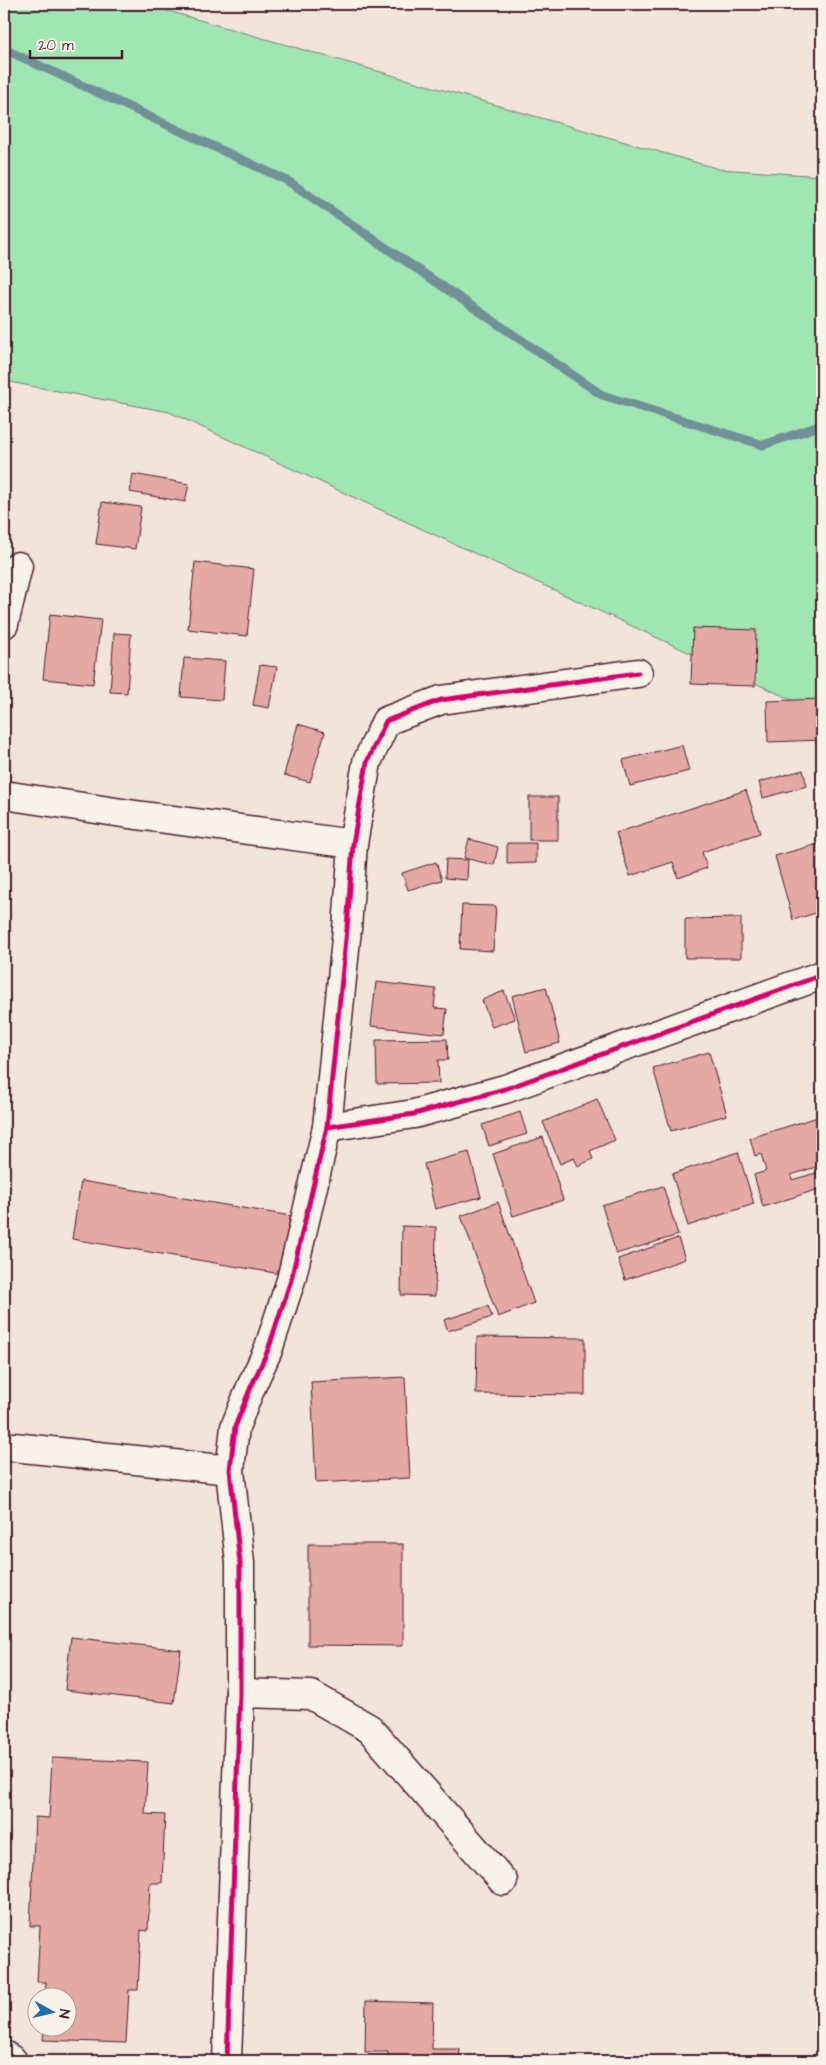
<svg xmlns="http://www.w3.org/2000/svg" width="826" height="2065" viewBox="0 0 826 2065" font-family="'Architects Daughter',sans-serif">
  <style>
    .green { fill: #9fe6b3; stroke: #74826f }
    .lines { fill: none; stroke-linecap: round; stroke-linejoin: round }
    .stream { stroke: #719199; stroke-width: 9 }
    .building { fill: #e4a9a4; stroke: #4a1f2b }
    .minor-casing { stroke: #4a1f2b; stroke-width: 31 }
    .minor { stroke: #f7f3e8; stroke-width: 28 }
    .cycleway-casing { stroke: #f7f3e8; stroke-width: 8 }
    .cycleway { stroke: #d6006c; stroke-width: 5 }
  </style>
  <rect width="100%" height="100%" fill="#f3e4da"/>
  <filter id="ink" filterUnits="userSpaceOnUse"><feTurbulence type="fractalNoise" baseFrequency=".02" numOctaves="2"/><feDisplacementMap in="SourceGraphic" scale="10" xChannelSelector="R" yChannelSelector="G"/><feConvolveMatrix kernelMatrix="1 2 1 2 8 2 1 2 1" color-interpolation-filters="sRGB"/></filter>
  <g filter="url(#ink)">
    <polygon class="green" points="4,4 151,4 168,11 719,169 822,176 822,714 169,412 4,381"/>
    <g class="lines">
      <polyline class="stream" points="4,49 288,181 602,395 763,445 822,425"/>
    </g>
    <g class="building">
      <polygon points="133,474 189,484 185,502 130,492"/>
      <polygon points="102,502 141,507 135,549 96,544"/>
      <polygon points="195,562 254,569 247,636 188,629"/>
      <polygon points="50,614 101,620 93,684 43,679"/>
      <polygon points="693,628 756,630 755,686 691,684"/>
      <polygon points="114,633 131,634 127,693 110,692"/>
      <polygon points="184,658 225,661 222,700 181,697"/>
      <polygon points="260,665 277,667 269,708 253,705"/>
      <polygon points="822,699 822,740 768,742 767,701"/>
      <polygon points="298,724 325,732 310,782 284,775"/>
      <polygon points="682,745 689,771 630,786 623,760"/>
      <polygon points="803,770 807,786 763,798 759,782"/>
      <polygon points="746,790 760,833 702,852 707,868 678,878 673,862 630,876 616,833"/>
      <rect x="529" y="797" width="29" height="43"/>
      <polygon points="469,839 498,847 494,865 464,858"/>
      <polygon points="507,843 536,843 536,863 507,864"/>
      <polygon points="822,843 822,911 793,920 775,856"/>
      <polygon points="446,859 468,860 467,880 445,878"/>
      <polygon points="436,862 442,880 408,890 402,873"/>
      <polygon points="462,905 496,906 493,951 460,949"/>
      <polygon points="741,918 741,958 685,958 685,919"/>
      <polygon points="376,982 436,989 434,1008 447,1009 444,1034 371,1026"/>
      <polygon points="546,987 560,1043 526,1052 512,996"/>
      <polygon points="504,991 515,1019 492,1027 482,1000"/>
      <polygon points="447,1039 448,1060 438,1060 439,1083 377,1084 376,1040"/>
      <polygon points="709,1052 727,1115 671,1131 653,1068"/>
      <polygon points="597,1099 615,1140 590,1151 593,1159 578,1166 574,1158 560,1164 543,1122"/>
      <polygon points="520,1112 527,1134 489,1146 482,1125"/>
      <polygon points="821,1116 822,1165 791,1175 792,1180 819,1172 822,1188 763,1207 754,1175 766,1171 761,1154 755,1156 750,1138"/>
      <polygon points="543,1137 563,1200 513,1216 493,1154"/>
      <polygon points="469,1152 481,1197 435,1209 424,1164"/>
      <polygon points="738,1152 754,1204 688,1226 672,1174"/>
      <polygon points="81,1181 291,1216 281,1274 72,1239"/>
      <polygon points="663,1186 678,1235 616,1254 602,1205"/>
      <polygon points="498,1202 534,1303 498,1317 461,1216"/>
      <polygon points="402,1226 436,1227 435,1296 401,1295"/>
      <polygon points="678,1238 685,1259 625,1280 618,1259"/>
      <polygon points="488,1306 492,1317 448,1331 444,1320"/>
      <polygon points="477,1337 585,1338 585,1395 476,1394"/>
      <polygon points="405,1377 410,1478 316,1483 311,1382"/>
      <polygon points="308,1544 403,1544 403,1646 308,1645"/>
      <polygon points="71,1637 181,1650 174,1703 65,1690"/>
      <polygon points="52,1758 148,1762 145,1814 165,1815 162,1883 150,1883 148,1931 141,1930 138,1990 129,1990 126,2043 43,2040 44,2028 68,2028 68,1998 45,1998 46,1982 37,1982 40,1926 30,1926 35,1817 49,1818"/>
      <polygon points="366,2001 433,2003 432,2049 460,2049 459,2061 388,2061 388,2052 365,2052"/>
    </g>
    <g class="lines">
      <defs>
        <g id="minor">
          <polyline points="4,624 18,566"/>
          <polyline points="4,795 129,814 353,844"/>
          <polyline points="327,1127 414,1114 505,1089 822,975"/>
          <polyline points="4,1446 230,1470"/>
          <polyline points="240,1693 311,1695 370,1729 503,1881"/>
          <polyline points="4,2055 13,2061"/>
          <polyline points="227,2061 240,1693 240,1563 230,1470 235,1427 251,1387 268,1350 291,1280 327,1127 347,929 353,844 367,762 386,721 441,700 638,673"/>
        </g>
      </defs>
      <use href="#minor" class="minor-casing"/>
      <use href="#minor" class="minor"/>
      <defs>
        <g id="cycleway">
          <polyline points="327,1127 414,1114 505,1089 822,975"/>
          <polyline points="227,2061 240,1693 240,1563 230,1470 235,1427 251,1387 268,1350 291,1280 327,1127 347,929 353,844 367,762 386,721 441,700 638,673"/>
        </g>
      </defs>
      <use href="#cycleway" class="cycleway-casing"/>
      <use href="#cycleway" class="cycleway"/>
    </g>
  </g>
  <rect width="826" height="2065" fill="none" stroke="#f7f3e8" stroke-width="20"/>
  <rect x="10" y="10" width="806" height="2045" fill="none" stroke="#4a1f2b" stroke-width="2" filter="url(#ink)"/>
  <g transform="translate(52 2012) rotate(98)"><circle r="24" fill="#f7f3e8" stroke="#b29e9c"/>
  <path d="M0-4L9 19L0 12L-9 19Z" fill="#1f6fb2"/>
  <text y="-8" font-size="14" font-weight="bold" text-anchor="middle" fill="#4a1f2b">N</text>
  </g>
  <path d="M30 50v8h92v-8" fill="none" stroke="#4a1f2b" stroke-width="2.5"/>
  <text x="38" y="50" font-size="15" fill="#4a1f2b" stroke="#f7f3e8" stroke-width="4" paint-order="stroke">20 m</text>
</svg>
